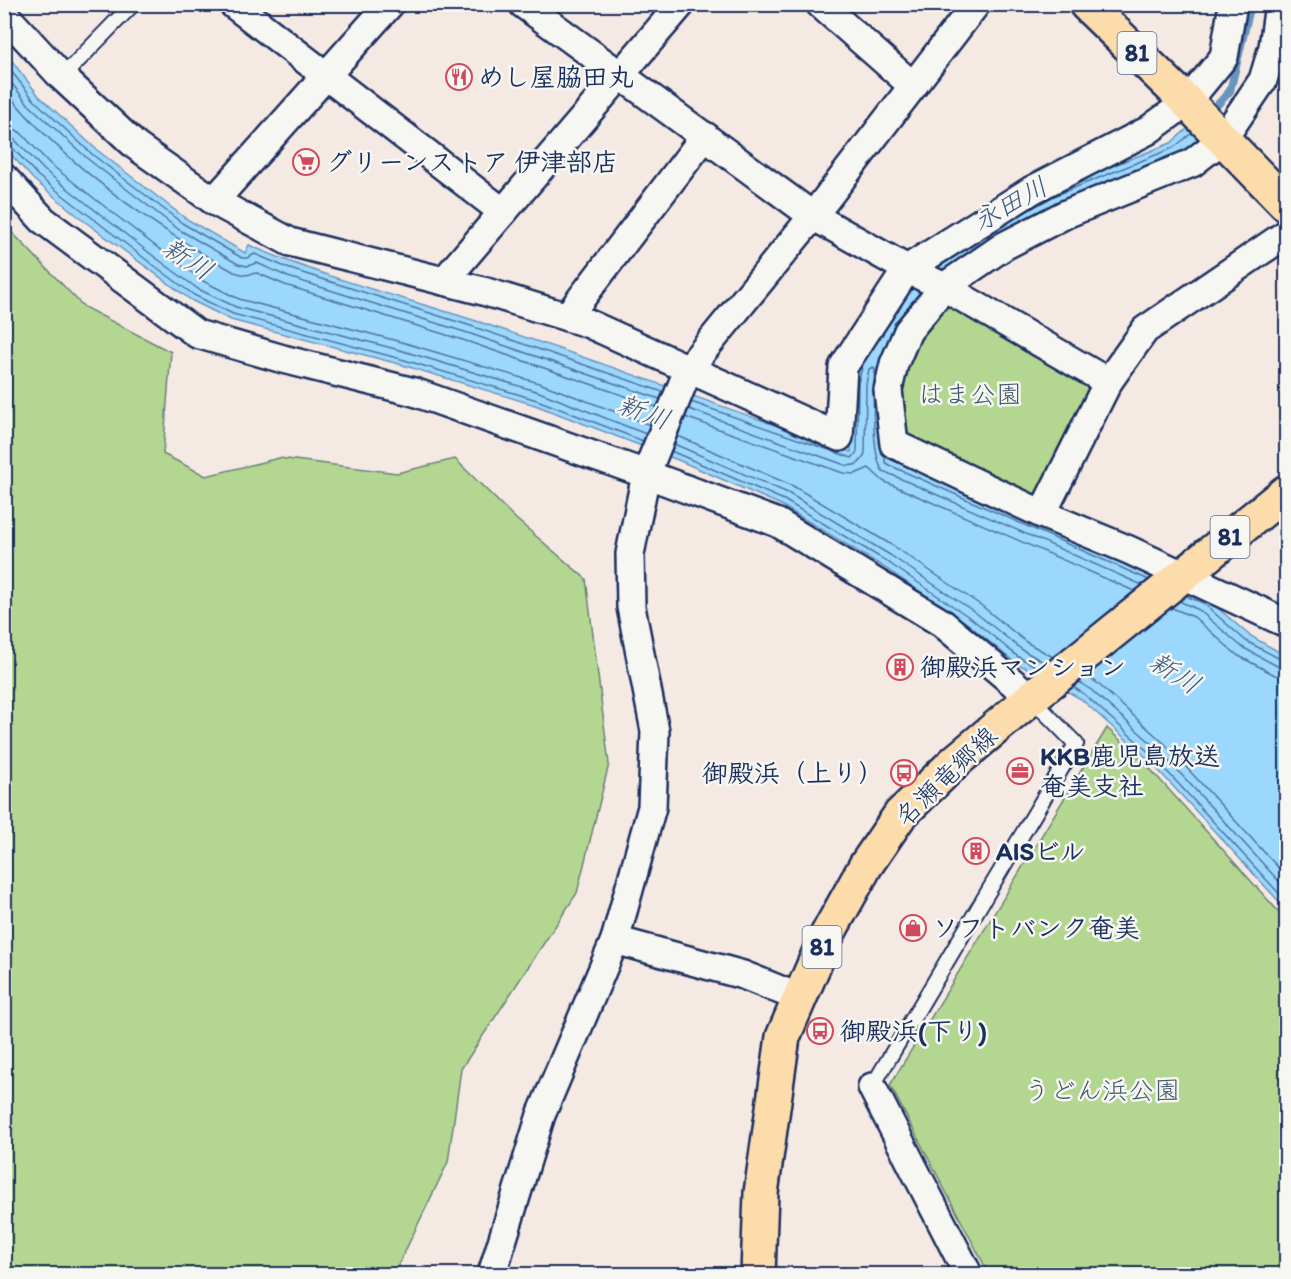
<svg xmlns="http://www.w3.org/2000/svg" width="1291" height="1279" viewBox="0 0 1291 1279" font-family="Itim,'Klee One',sans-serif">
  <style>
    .green { fill: #b3d690; stroke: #678277; stroke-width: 1.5 }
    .water { fill: #9cd8fd; stroke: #6894bd; stroke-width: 1.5 }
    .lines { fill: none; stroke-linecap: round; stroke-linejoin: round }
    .shore { stroke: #4f739e; stroke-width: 1.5 }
    .stream { stroke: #6894bd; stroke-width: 8 }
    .service-casing { stroke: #1b2f5e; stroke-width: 18 }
    .minor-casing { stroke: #1b2f5e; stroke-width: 32 }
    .primary-casing { stroke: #1b2f5e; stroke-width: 38 }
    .service { stroke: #f6f6f2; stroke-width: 14 }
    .minor { stroke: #f6f6f2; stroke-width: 27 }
    .primary { stroke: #fddcac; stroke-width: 33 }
    .labels { text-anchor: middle; stroke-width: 5; stroke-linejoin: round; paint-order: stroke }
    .shield { fill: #f6f6f2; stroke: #5d6b8a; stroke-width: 1.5 }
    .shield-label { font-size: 24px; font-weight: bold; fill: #1b2f5e }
    .poi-label { font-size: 26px; font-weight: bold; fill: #1b2f5e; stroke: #f6f6f2; text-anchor: start }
    .park-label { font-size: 26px; fill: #41596a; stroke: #f6f6f2 }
    .street-label { font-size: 26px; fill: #1b2f5e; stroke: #f6f6f2 }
    .water-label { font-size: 27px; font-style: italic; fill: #3b5986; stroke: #f6f6f2 }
  </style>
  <rect width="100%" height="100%" fill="#f5e9e4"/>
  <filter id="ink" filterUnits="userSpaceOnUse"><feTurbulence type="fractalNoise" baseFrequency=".0167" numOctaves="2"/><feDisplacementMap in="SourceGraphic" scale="12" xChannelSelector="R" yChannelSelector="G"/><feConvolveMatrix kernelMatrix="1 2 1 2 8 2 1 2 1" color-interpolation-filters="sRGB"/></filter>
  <g filter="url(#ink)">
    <g class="green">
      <polygon points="5,225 84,307 171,352 163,454 206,476 279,458 397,473 455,459 516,519 586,579 609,764 577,893 461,1069 448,1162 394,1274 5,1274"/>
      <polygon points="935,304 953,306 1092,385 1038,498 905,440 896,396 912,336"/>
      <polygon points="1107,728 1144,762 1286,920 1286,1274 989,1274 890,1085"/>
    </g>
    <path class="water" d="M5 52 39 96 97 150 185 218 245 253 249 245C321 277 398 296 473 320 600 361 725 408 851 452L852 382 859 356 898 291 1051 190 1171 143 1195 122 1212 140 949 277 886 393 891 459 1206 598 1249 635 1286 656V909L1148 759 1081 699 1013 661 968 624 882 566 781 505 678 460 535 405 399 364 231 320 191 300 84 221 34 180 5 148Z"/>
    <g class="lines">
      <g class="shore">
        <polyline points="4,62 34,100 93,155 182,223 242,258 247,258 255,254 290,269 471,326 663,392"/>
        <polyline points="4,74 29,105 89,160 178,229 238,264 247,266 257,263 288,277 468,333 660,399"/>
        <path d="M4 89C63 163 153 226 234 272L245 275 257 273 285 285 466 341 657 407"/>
        <polyline points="4,127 13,128 21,133 50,164 158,248 203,281 239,299 405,343 542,384 650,425"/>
        <polyline points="4,136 15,140 44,170 152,255 198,289 236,307 403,351 539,392 646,434"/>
        <polyline points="4,144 11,146 38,176 148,261 194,295 233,314 401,359 537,400 643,441"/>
        <polyline points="1020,215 1054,196 1173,148 1192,133"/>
        <polyline points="691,402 852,458 857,452 858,383 863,364"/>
        <path d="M689 409 845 465C855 467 862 463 865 453L866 384 869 369 873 367 875 370C873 389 871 457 883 471L1142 585"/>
        <polyline points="685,417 843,473 855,474 869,468 883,481 1134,591"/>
        <polyline points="678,436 793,486 895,547 982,606 1026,642 1053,657"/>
        <polyline points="674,444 788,493 890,555 976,613 1021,649 1045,663"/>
        <polyline points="671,451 784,500 886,561 972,619 1017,656 1039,668"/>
        <polyline points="885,455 885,462 889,465 1149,580"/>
        <polyline points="1186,596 1203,603 1246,641 1282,660 1286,660"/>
        <polyline points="1179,601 1199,610 1242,647 1279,667 1286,668"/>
        <polyline points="1172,608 1194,617 1237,655 1275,675 1286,677"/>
        <polyline points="1086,676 1096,682 1164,743 1286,876"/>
        <polyline points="1079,682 1090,689 1158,749 1286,889"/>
        <polyline points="1073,687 1084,694 1152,755 1286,901"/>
      </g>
      <polyline class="stream" points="1207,116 1230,91 1251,4"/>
      <defs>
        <g id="service">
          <polyline points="62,77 133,4"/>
          <polyline points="872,1087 1076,744 1031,698"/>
        </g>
        <g id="minor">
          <polyline points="233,4 503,212"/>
          <polyline points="523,4 813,216 907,269 944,287 1108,382"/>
          <polyline points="820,4 913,86"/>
          <polyline points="1279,4 1273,47 1263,80 1223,139 1192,163 1066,214 1004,246 944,287 908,331 894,364 888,390 894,444 1042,514 1129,550 1286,623"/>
          <polyline points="4,14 62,77 136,146 214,201 290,242 483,291 587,323 839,437 843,367 907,269 1032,190 1147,131 1187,102 1224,57 1233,4"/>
          <polyline points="4,178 43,220 197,334 283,359 414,392 646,474 778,523 942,623 1031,698"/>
          <polyline points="214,201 390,4"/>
          <polyline points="444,281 681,4"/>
          <polyline points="567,317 705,136"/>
          <polyline points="1042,514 1108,382 1145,330 1286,234"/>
          <polyline points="615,940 743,975 800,998"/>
          <polyline points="872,1087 968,1274"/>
          <polyline points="492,1274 541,1115 615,940 652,807 655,731 631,607 630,554 646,474 689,368 813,216 976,4"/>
        </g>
        <g id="primary">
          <polyline points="1086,4 1187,102 1286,204"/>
          <polyline points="758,1274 761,1193 783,1037 826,937 866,865 900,815 956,761 1037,693 1286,492"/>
        </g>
      </defs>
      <use href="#service" class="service-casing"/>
      <use href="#minor" class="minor-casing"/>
      <use href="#primary" class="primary-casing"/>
      <use href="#service" class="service"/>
      <use href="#minor" class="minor"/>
      <use href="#primary" class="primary"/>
    </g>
  </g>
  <defs>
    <symbol id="restaurant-ring" viewBox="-11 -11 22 22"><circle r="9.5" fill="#f6f6f2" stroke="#d1495b" stroke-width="1.5"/><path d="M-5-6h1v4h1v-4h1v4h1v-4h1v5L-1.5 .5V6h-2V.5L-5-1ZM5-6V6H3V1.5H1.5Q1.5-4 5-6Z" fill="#d1495b"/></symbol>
    <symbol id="supermarket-ring" viewBox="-11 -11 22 22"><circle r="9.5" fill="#f6f6f2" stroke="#d1495b" stroke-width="1.5"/><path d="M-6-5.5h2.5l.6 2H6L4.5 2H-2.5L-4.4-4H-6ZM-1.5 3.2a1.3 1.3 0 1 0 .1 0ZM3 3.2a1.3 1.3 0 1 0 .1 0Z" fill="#d1495b"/></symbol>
    <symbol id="building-ring" viewBox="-11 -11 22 22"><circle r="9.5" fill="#f6f6f2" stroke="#d1495b" stroke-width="1.5"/><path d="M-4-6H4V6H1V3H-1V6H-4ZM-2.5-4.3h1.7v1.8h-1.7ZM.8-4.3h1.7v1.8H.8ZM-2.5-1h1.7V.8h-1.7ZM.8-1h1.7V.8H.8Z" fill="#d1495b"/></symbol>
    <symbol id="office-ring" viewBox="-11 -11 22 22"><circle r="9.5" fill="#f6f6f2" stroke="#d1495b" stroke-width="1.5"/><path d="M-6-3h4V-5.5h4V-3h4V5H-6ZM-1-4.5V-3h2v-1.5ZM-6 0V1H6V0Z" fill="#d1495b"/></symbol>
    <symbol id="bus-ring" viewBox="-11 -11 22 22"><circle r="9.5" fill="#f6f6f2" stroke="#d1495b" stroke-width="1.5"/><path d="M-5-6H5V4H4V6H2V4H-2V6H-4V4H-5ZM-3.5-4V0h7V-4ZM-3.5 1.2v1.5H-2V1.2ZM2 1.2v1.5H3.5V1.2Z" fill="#d1495b"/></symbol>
    <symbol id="shop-ring" viewBox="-11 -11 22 22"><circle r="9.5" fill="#f6f6f2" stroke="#d1495b" stroke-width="1.5"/><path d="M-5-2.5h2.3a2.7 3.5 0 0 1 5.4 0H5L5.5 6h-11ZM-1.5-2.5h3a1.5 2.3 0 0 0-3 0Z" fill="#d1495b"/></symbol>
  </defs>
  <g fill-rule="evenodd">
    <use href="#restaurant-ring" x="444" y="62" width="30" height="30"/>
    <use href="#supermarket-ring" x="291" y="147" width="30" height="30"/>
    <use href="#building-ring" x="885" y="652" width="30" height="30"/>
    <use href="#office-ring" x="1005" y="756" width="30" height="30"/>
    <use href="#bus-ring" x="889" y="758" width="30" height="30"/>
    <use href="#building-ring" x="961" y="836" width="30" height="30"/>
    <use href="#shop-ring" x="898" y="913" width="30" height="30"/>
    <use href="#bus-ring" x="805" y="1016" width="30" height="30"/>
  </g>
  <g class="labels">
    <g class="shield">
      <rect x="1117.5" y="32" width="39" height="42" rx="4.5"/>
      <rect x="1210.5" y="516" width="39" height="42" rx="4.5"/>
      <rect x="802.5" y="926" width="39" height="42" rx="4.5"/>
    </g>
    <g class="shield-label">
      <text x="1137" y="61">81</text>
      <text x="1230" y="545">81</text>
      <text x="822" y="955">81</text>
    </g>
    <g class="poi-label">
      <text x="478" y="86">めし屋脇田丸</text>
      <text x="326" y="171">グリーンストア 伊津部店</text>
      <text x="920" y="676">御殿浜マンション</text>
      <text x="1040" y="765">KKB鹿児島放送<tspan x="1040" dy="30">奄美支社</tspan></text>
      <text x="884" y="782" text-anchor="end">御殿浜（上り）</text>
      <text x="996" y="860">AISビル</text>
      <text x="932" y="937">ソフトバンク奄美</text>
      <text x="840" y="1040">御殿浜(下り)</text>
    </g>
    <g class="park-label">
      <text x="970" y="403">はま公園</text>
      <text x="1102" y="1099">うどん浜公園</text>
    </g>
    <g class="street-label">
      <text transform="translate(946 776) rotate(-44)" y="9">名瀬竜郷線</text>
    </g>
    <g class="water-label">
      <text transform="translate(1010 204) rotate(-29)" y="9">永田川</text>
      <text transform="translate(188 259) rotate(33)" y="9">新川</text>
      <text transform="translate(644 412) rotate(20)" y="9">新川</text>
      <text transform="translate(1175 673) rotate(32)" y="9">新川</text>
    </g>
  </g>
  <rect width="1291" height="1279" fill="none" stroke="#f6f6f2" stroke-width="24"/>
  <rect x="12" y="12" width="1267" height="1255" fill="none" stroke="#1b2f5e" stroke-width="2" filter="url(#ink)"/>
</svg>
